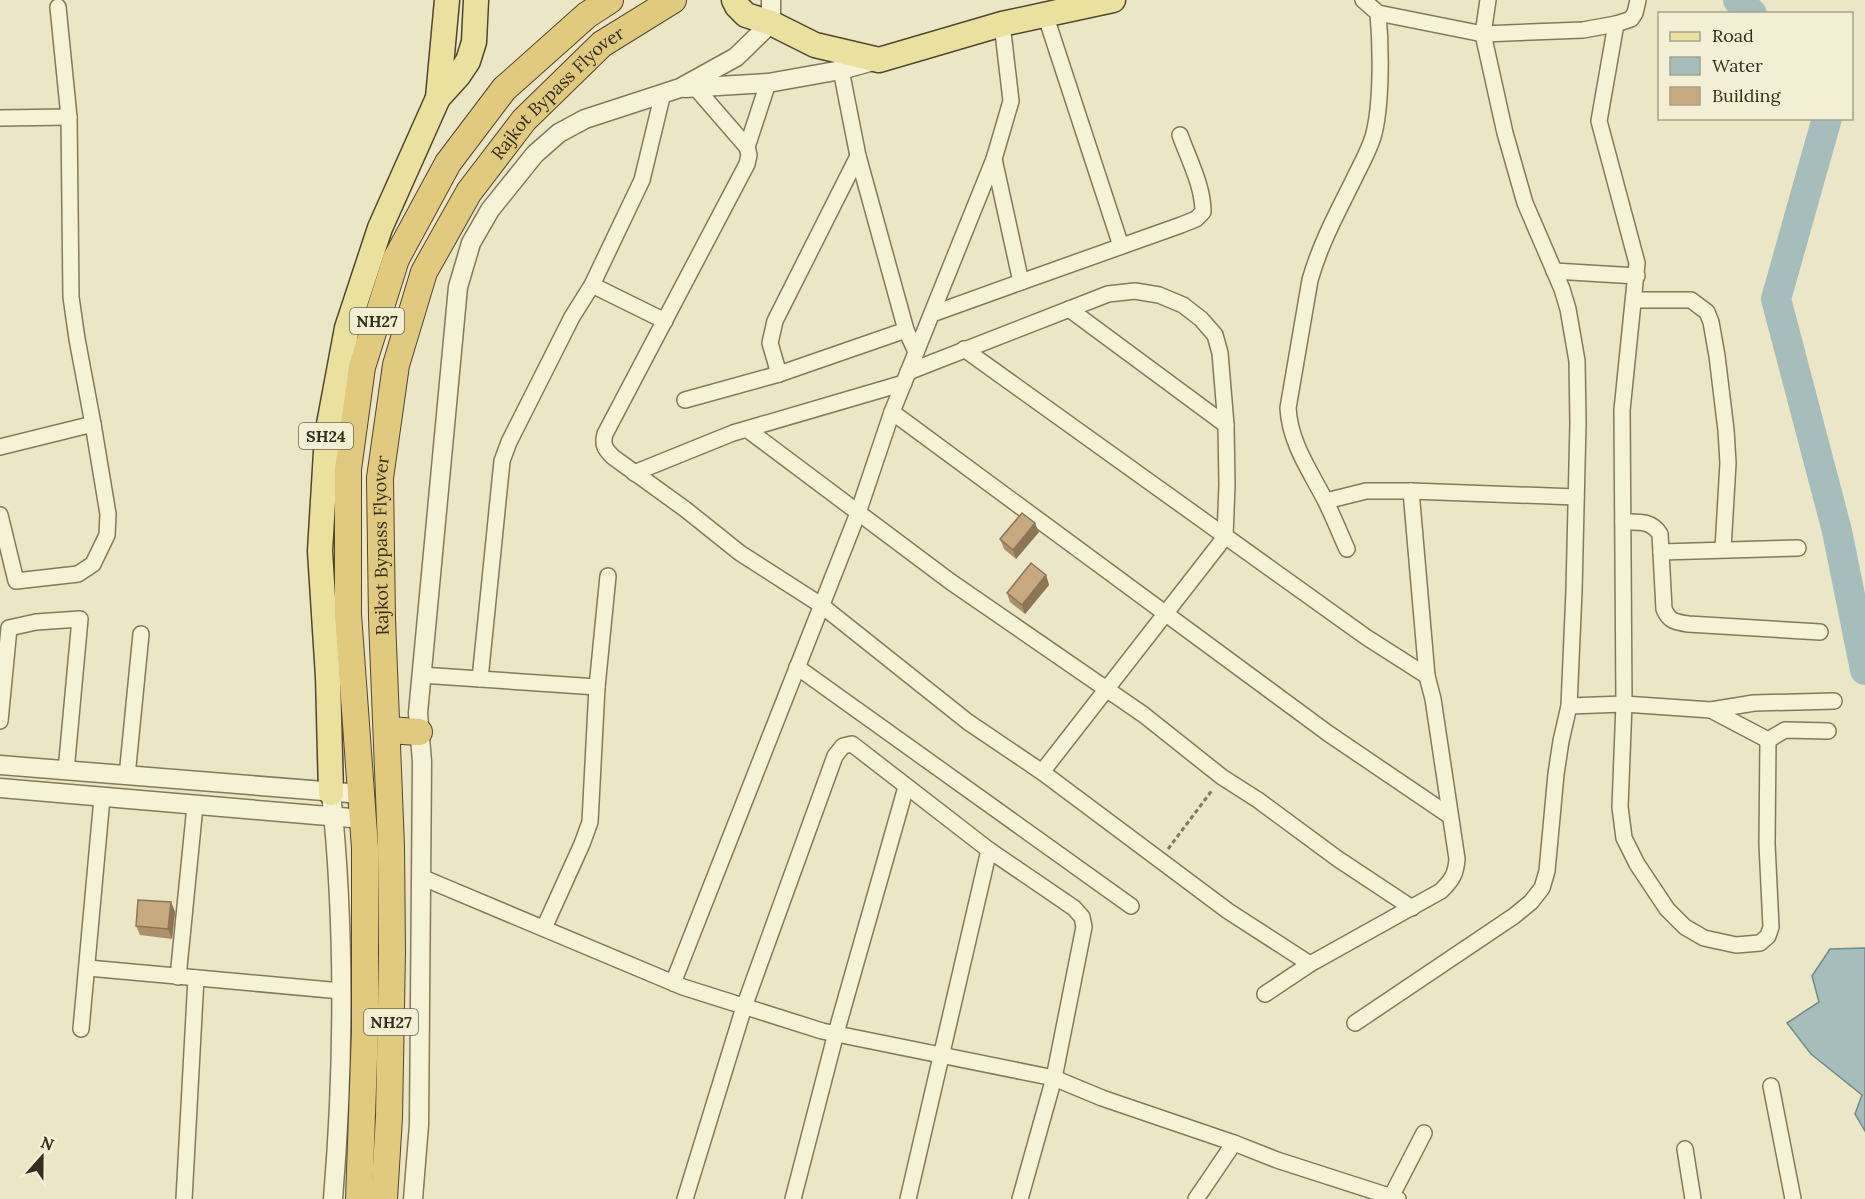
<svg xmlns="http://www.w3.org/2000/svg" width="1865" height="1199" viewBox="0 0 1865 1199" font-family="Lora,serif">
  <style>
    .water { fill: #a6bebb; stroke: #6e8c8a; stroke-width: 1.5 }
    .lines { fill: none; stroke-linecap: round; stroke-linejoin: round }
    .river { stroke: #a6bebb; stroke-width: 30 }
    .minor-casing { stroke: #84795c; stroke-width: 18 }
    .tertiary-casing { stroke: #84795c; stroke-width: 21 }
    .primary-casing { stroke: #524630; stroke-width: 27 }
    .trunk-casing { stroke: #524630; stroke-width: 28 }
    .path { stroke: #84795c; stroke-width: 3; stroke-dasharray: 4.5 3; stroke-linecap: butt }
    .minor { stroke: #f6f2d7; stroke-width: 15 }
    .tertiary { stroke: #f6f2d7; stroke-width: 18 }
    .primary { stroke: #ebe19f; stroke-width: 24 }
    .trunk { stroke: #dfca7e; stroke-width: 26 }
    .wall { fill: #aa916c }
    .shaded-wall { fill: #8b7658 }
    .building { fill: #c6a97e; stroke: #8b7658; stroke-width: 1.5 }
    .labels { text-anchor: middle; stroke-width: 4.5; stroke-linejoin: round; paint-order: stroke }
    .shield { fill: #f3efd4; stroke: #6e6855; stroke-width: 1.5 }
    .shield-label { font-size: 16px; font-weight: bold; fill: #352e1f }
    .street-label { font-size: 18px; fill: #352e1f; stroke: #f3efd4 }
  </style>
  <rect width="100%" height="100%" fill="#ebe6c5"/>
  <polygon class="water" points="1865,948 1865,1131 1855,1114 1862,1095 1811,1054 1787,1023 1819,1002 1812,976 1830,949"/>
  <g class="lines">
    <g class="river">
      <polyline points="1738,0 1752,14"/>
      <polyline points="1827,118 1776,299 1837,531 1865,670"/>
    </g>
    <defs>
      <g id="minor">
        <polyline points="1378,13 1483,34 1583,30 1616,24 1631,19 1635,13 1638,0"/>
        <polyline points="1045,14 1121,246"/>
        <polyline points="1616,24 1599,121 1637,263 1622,410 1624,704 1620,807 1624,838 1637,864 1667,909 1685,927 1704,938 1736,945 1760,943 1768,936 1771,927 1767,844 1768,740"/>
        <polyline points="841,70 858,156 906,330 916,352"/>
        <path d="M695 87 747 147 749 155 747 164 605 434C602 445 605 449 613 457L685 509 740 553 821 605 968 722 1042 772 1228 911 1310 964"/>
        <polyline points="0,118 69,117"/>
        <polyline points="747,147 768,83"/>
        <path d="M994 159 1021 282 1181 225 1196 219 1203 212C1203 186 1189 160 1180 135"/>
        <polyline points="1554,271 1637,276"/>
        <polyline points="592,285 665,321"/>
        <polyline points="1634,300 1691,300 1707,312 1711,322 1717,356 1726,430 1728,463 1723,549"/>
        <polyline points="1069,309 1226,425"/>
        <polyline points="932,314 1021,282"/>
        <polyline points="964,349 1366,637 1427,676"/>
        <polyline points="908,372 1108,294 1135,291 1159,295 1183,305 1201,319 1215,335 1220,353 1226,425 1227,485 1225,537 1042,772"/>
        <polyline points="779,374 770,343 775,321 858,156"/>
        <polyline points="685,400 779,374 906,330"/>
        <polyline points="892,412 1329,734 1450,816"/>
        <polyline points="748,430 951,582 1144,715 1222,777 1258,800 1338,859 1412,908"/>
        <polyline points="0,447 93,424"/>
        <polyline points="634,473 733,433 904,383"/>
        <polyline points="1326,501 1366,491 1411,491 1576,497"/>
        <polyline points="0,515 16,581 78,574 93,564 107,535 108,514 93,424 77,339 71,297 69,117 58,7"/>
        <path d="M1623 522C1638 522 1651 520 1660 534L1664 609C1669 621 1675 622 1688 624L1820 632"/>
        <path d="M1347 549C1340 534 1334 518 1326 502 1311 472 1290 444 1288 408L1310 280C1320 245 1336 215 1352 183 1359 168 1368 153 1373 137 1382 106 1381 46 1378 13L1363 0"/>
        <polyline points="1661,552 1798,548"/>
        <polyline points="797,667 1131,906"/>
        <polyline points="421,675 597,687"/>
        <polyline points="480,679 502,461 509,442 572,317 592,285 642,180 663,93"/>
        <polyline points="1569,706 1624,704 1711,710 1754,703 1834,701"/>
        <polyline points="1711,710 1768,740 1785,730 1828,731"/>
        <polyline points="0,721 9,628 36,622 80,619 66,771"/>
        <polyline points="127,776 141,634"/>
        <polyline points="421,877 683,987 822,1031 1054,1078 1102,1098 1234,1143 1277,1160 1398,1199"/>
        <polyline points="544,928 582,844 590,822 597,687 608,576"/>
        <polyline points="88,968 341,991"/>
        <polyline points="178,977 195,806"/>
        <polyline points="673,983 858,513 892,412 994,159 1011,101 1002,24"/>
        <path d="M1265 994 1310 964 1441 891C1452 880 1456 874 1457 859L1433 699 1427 676 1411 491"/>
        <polyline points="1355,1023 1514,916 1531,902 1542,888 1547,871 1556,774 1561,741 1569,706 1574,591 1578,423 1577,361 1568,309 1562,289 1525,203 1505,133 1483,34 1488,0"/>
        <polyline points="81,1029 102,798"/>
        <polyline points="1771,1086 1793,1199"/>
        <polyline points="1685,1149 1693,1199"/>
        <polyline points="1391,1197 1424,1133"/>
        <polyline points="184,1199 196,978"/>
        <polyline points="685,1199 744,1007 835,756 843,746 852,744 989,850 1074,908 1082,917 1084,927 1054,1078 1020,1199"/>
        <polyline points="793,1199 836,1033 906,787"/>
        <polyline points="908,1199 989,850"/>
        <polyline points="1196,1199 1234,1143"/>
      </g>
      <g id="tertiary">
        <polyline points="685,88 768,83 841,70 877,60"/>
        <polyline points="0,765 361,794"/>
        <polyline points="0,788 363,819"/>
        <path d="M331 793C345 924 344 1068 333 1199"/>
        <polyline points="413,1199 419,1125 422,762 418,713 458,287 471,243 490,210 535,154 559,133 585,119 680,88 736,57 771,23 771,0"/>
      </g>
      <g id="primary">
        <polyline points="734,0 737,6 746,15 771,23 815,45 879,60 1002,24 1113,0"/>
        <polyline points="438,98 447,0"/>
        <polyline points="331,793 328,677 320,551 327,435 347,328 380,228 438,98 458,76 468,61 474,42 476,0"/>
      </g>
      <g id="trunk">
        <polyline points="387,730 419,732"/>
        <polyline points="359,1199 365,1030 365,848 348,614 348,469 362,367 396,259 448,163 504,89 587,15 610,0"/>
        <path id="s1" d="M384 1199 389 1117 392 952 391 846 382 619 380 478 396 365 424 272 469 192 524 120 602 44 673 0"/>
      </g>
    </defs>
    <use href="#minor" class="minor-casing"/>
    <use href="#tertiary" class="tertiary-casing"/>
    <use href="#primary" class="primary-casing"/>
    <use href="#trunk" class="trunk-casing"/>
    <polyline class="path" points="1168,849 1213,789"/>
    <use href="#minor" class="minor"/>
    <use href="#tertiary" class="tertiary"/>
    <use href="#primary" class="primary"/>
    <use href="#trunk" class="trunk"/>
  </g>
  <g class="wall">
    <polygon points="1039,532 1016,559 1004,549 1000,539"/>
    <polygon points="1046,575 1049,585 1025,614 1010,602 1007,593"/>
    <polygon points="171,902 175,912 172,939 140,935 136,926"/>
  </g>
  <g class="shaded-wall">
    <polygon points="1035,523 1039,532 1016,559 1013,550"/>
    <polygon points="1046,575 1049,585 1025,614 1022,605"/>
    <polygon points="171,902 175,912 172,939 168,929"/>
  </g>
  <g class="building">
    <polygon points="1022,513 1035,523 1013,550 1000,539"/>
    <polygon points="1031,563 1046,575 1022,605 1007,593"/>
    <polygon points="138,900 171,902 168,929 136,926"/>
  </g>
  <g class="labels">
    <g class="shield">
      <rect x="350" y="308" width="54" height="26" rx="4.5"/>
      <rect x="299" y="423" width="54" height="26" rx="4.5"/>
      <rect x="364" y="1009" width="54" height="26" rx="4.5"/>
    </g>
    <g class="shield-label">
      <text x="377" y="327">NH27</text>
      <text x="326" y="442">SH24</text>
      <text x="391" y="1028">NH27</text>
    </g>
    <g class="street-label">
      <text dy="6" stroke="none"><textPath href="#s1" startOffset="1158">Rajkot Bypass Flyover</textPath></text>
      <text dy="6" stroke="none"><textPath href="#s1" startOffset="654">Rajkot Bypass Flyover</textPath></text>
    </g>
  </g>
  <rect x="1658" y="12" width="195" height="108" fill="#f3efd4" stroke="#a7a28c" stroke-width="1.5"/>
  <rect x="1670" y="32" width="30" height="9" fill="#ebe19f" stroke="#a7a28c" stroke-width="1.5"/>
  <text x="1712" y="42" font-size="18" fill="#352e1f">Road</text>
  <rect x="1670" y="57" width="30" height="18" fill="#a6bebb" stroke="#a7a28c" stroke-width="1.5"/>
  <text x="1712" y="72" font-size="18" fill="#352e1f">Water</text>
  <rect x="1670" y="87" width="30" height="18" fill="#c6a97e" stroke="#a7a28c" stroke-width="1.5"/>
  <text x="1712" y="102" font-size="18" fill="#352e1f">Building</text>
  <g transform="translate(42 1157) rotate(21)" stroke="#f3efd4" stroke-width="4.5" paint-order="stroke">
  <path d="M0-4.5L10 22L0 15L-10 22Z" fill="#352e1f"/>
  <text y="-9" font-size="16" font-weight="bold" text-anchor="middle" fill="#352e1f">N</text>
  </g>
</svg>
